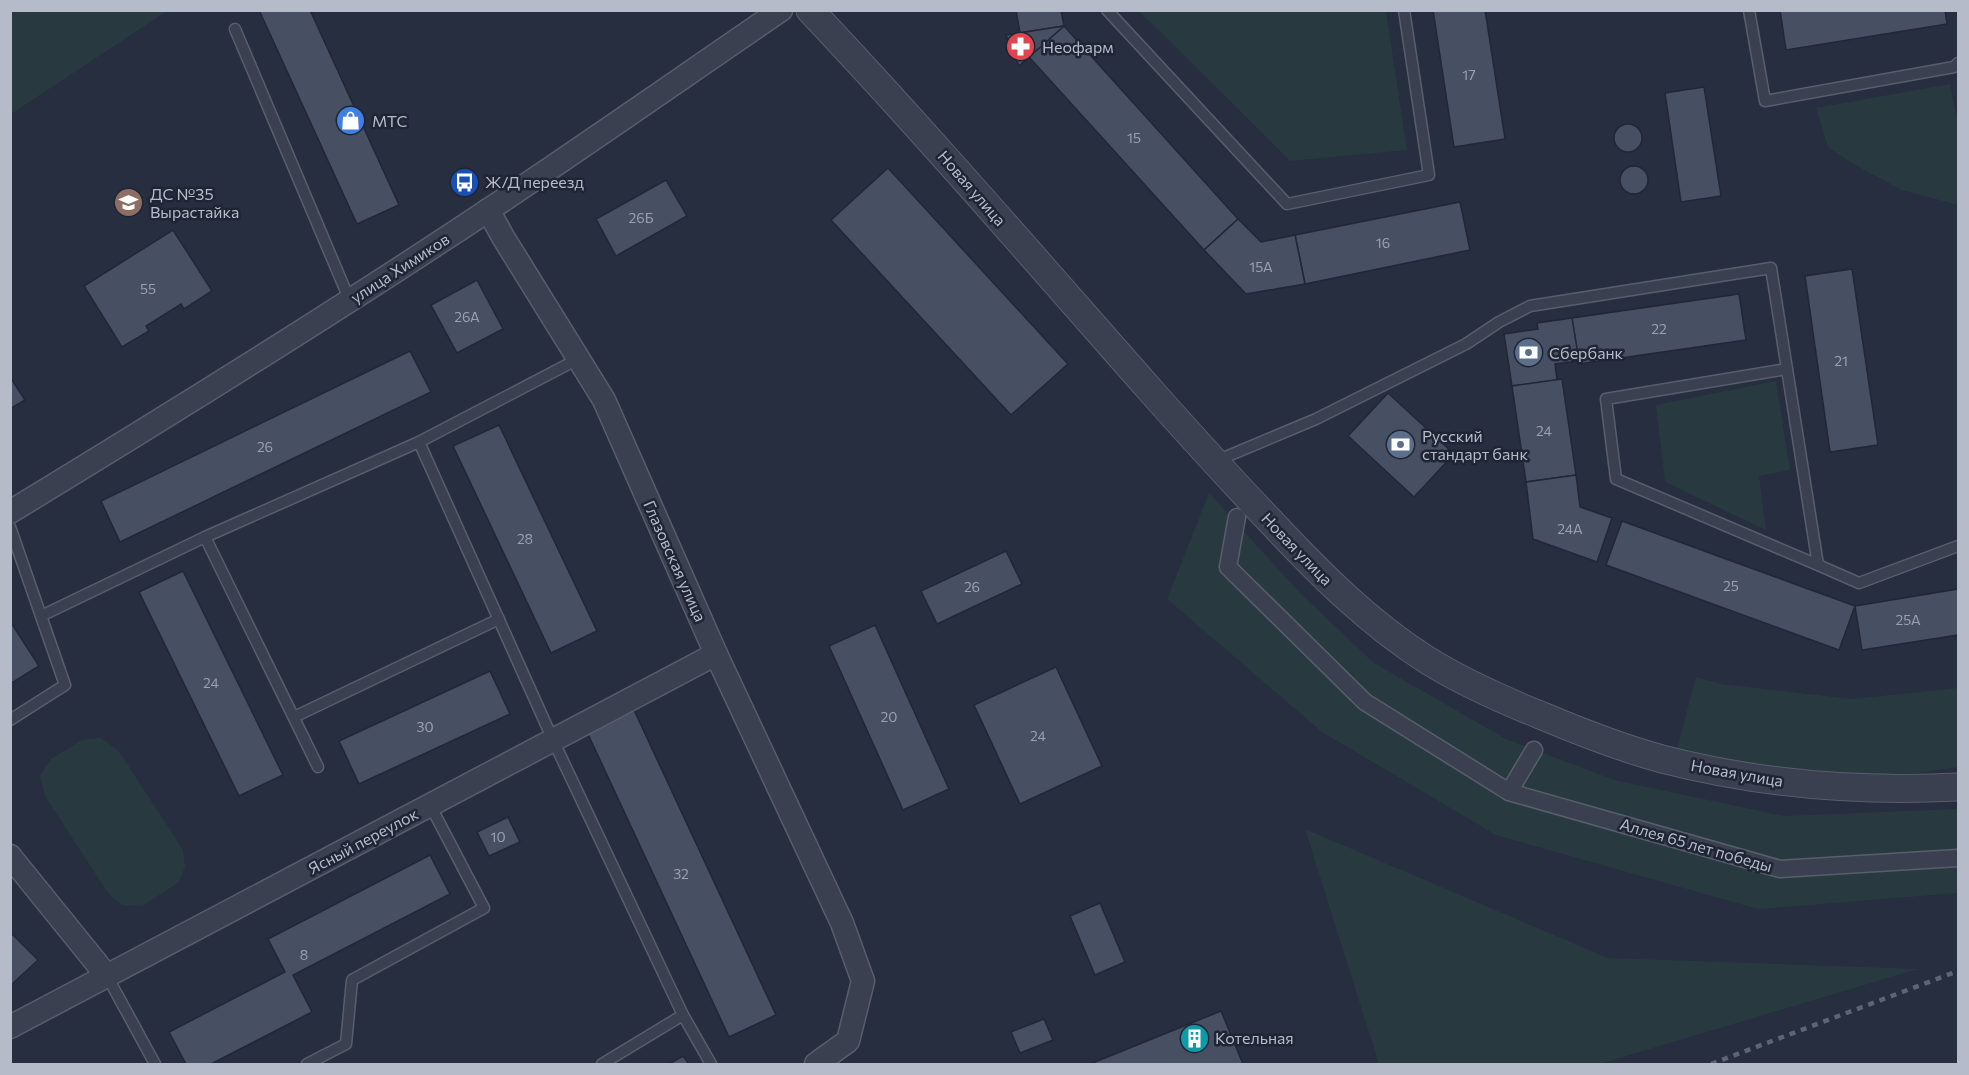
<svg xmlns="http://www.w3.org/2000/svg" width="1969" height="1075" viewBox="0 0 1969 1075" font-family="Commissioner,sans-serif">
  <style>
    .green { fill: #283a40 }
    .building { fill: #474f63; stroke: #212736; stroke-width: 1.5 }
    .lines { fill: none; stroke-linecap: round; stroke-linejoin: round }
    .service-casing { stroke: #585e6c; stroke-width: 13 }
    .pedestrian-casing { stroke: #585e6c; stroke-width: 19 }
    .minor-casing { stroke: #585e6c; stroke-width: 25 }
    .tertiary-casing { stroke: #585e6c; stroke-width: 29 }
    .service { stroke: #3a404f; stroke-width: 10 }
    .pedestrian { stroke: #3a404f; stroke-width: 16 }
    .minor { stroke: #3a404f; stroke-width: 22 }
    .tertiary { stroke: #3a404f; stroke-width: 27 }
    .rail { stroke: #5c6476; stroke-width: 4.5; stroke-dasharray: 6 6; stroke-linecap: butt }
    .labels { text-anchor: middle; stroke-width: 5; stroke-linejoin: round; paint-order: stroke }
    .number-label { font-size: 14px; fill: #9aa0b0 }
    .poi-label { font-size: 16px; fill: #b6bbc9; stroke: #1f2534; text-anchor: start }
    .street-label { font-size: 16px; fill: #b6bbc9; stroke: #1f2534 }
  </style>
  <rect width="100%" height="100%" fill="#262e3f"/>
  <g class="green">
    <polygon points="11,10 167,10 167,11 11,114"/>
    <polygon points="1139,11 1386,11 1407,150 1290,161"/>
    <polygon points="1950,84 1958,124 1958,205 1902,190 1855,165 1828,147 1816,108"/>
    <polygon points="1776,381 1790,470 1759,476 1766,530 1665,482 1656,405"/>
    <polygon points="1209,493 1300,593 1374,663 1506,739 1614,780 1784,816 1958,809 1958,893 1758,909 1496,835 1322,732 1167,599"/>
    <polygon points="1696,677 1721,684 1852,699 1958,688 1958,767 1919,773 1808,776 1677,749"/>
    <polygon points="100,738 118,750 183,850 185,867 178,883 142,906 122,905 108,893 45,796 40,776 51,759 82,740"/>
    <polygon points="1305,829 1608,958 1918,969 1599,1064 1379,1064"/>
  </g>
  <g class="building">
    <polygon points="259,10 310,10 399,205 357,224"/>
    <polygon points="1016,10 1061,10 1064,26 1020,33"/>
    <polygon points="1433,10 1485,10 1505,139 1454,147"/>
    <polygon points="1780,10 1945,10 1947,24 1786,50"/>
    <polygon points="1064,26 1238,219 1204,250 1029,57"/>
    <polygon points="1064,26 1029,57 1019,66 1006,35"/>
    <polygon points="1704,87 1721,196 1681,202 1665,93"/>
    <circle cx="1628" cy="138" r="14"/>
    <circle cx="1634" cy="180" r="14"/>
    <polygon points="888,168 1068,364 1011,415 831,220"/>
    <polygon points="666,180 687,216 616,256 596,219"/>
    <polygon points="1460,202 1470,250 1305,284 1295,235"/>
    <polygon points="1238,219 1261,242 1295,235 1305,284 1246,294 1204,250"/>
    <polygon points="173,230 212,291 184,309 181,304 146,326 149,331 122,347 84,286"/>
    <polygon points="1852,269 1878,445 1830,452 1805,276"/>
    <polygon points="477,280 503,329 457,353 431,305"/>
    <polygon points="1739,294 1746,340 1579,364 1572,318"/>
    <polygon points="1572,318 1579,361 1555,364 1557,380 1512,386 1504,334 1538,329 1537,323"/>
    <polygon points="410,351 431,392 120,542 101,501"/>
    <polygon points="10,377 25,400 10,409"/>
    <polygon points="1562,379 1576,475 1526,482 1512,386"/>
    <polygon points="1388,393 1454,454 1414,497 1348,436"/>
    <polygon points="499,425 597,631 551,653 453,446"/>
    <polygon points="1576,475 1580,507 1612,518 1597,562 1533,539 1526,482"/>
    <polygon points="1622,521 1855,606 1839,650 1606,565"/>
    <polygon points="1006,551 1022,584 937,624 921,591"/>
    <polygon points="183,571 283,775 239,796 139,592"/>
    <polygon points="1958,589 1958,635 1862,650 1855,606"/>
    <polygon points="10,621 39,666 10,684"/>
    <polygon points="875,625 949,789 903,810 829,646"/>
    <polygon points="1056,667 1102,766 1020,804 974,705"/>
    <polygon points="490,671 510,714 359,784 339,741"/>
    <polygon points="634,710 776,1015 729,1037 587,732"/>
    <polygon points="508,817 520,842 489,856 477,832"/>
    <polygon points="430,855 450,894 293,975 312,1012 211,1064 186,1064 169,1032 285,972 268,939"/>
    <polygon points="1100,903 1125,962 1095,975 1070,916"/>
    <polygon points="10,932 38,960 10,986"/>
    <polygon points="1221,1011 1243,1064 1090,1064"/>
    <polygon points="1044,1019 1053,1040 1020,1053 1011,1032"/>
    <polygon points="683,1056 689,1064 669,1064"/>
  </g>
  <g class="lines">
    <defs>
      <g id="service">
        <polyline points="1107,10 1287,204 1429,175 1404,10"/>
        <polyline points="1749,10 1765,101 1954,67 1958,63"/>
        <polyline points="235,29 350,301"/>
        <polyline points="578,359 419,442 553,740 683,1015"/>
        <polyline points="1787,369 1606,399 1616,479 1818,565"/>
        <polyline points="1216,461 1316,419 1466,344 1499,322 1530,306 1771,268 1818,565 1859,583 1958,546"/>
        <polyline points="10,527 65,685 10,720"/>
        <polyline points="205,537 318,767"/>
        <polyline points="41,616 205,537 419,442"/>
        <polyline points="294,717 499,619"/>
        <polyline points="107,976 155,1064"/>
        <polyline points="307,1064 346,1044 352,980 484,908 430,805"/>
        <polyline points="602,1064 683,1015 711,1064"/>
      </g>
      <g id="pedestrian">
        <polyline points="1237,517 1228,567 1365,702 1509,792"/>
        <polyline points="1534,750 1509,792 1780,869 1958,858"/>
      </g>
      <g id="minor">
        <polyline points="488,210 503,237 604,400 716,654 842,923 863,981 848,1041 816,1064"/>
        <path d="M10 512C171 414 331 315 487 211 586 145 683 77 781 10"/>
        <polyline points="10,856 107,976"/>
        <polyline points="10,1027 716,654"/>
      </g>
      <path id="tertiary" d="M810 10C927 134 1038 263 1151 391 1191 436 1232 481 1274 525 1321 575 1369 623 1427 660 1464 683 1505 701 1545 717 1583 733 1622 748 1662 759 1759 784 1859 792 1958 787"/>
    </defs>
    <use href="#service" class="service-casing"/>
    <use href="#pedestrian" class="pedestrian-casing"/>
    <use href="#minor" class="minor-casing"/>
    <use href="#tertiary" class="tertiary-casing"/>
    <use href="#service" class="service"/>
    <use href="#pedestrian" class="pedestrian"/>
    <use href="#minor" class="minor"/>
    <use href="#tertiary" class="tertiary"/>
    <polyline class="rail" points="1711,1064 1958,971"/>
  </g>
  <defs>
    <symbol id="pharmacy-disc" viewBox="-11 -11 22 22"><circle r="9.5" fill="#e0444e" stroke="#1f2534"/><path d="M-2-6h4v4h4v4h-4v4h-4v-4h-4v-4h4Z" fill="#fff"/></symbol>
    <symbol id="shop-disc" viewBox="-11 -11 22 22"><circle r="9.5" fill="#3f7fe0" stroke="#1f2534"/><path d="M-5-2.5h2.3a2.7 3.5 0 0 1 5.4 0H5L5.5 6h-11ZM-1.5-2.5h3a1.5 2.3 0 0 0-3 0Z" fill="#fff"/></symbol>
    <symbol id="bus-disc" viewBox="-11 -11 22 22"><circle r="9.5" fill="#1a4fb4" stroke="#1f2534"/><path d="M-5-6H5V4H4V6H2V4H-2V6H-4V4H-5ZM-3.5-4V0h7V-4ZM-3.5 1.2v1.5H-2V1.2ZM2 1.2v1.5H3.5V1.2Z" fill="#fff"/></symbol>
    <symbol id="school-disc" viewBox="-11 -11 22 22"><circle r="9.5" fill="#8d6e63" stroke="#1f2534"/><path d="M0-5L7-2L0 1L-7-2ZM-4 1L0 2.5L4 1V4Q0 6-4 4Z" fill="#fff"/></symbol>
    <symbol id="bank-disc" viewBox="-11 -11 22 22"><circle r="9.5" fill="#5c6f8a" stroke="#1f2534"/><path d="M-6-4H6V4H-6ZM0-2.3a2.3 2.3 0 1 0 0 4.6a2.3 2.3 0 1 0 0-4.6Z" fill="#fff"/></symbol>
    <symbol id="building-disc" viewBox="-11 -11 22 22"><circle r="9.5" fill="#0f9aa8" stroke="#1f2534"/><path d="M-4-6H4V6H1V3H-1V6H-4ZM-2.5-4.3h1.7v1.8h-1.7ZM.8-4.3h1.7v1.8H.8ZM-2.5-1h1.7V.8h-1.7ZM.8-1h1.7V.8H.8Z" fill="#fff"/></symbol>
  </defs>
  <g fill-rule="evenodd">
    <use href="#pharmacy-disc" x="1004" y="30" width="33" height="33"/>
    <use href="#shop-disc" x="334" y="104" width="33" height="33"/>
    <use href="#bus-disc" x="448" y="166" width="33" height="33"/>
    <use href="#school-disc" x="112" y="186" width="33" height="33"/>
    <use href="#bank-disc" x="1512" y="336" width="33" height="33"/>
    <use href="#bank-disc" x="1384" y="428" width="33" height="33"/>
    <use href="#building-disc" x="1178" y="1022" width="33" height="33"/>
  </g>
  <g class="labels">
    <g class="number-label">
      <text x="1469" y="80">17</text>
      <text x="1134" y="143">15</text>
      <text x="641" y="223">26Б</text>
      <text x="1383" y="248">16</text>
      <text x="1261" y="272">15А</text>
      <text x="148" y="294">55</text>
      <text x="467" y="322">26А</text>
      <text x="1659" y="334">22</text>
      <text x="1841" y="366">21</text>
      <text x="1544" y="436">24</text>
      <text x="265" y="452">26</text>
      <text x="1570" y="534">24А</text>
      <text x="525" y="544">28</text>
      <text x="1731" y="591">25</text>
      <text x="972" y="592">26</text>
      <text x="1908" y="625">25А</text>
      <text x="211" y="688">24</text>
      <text x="889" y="722">20</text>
      <text x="425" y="732">30</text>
      <text x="1038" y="741">24</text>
      <text x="498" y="842">10</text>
      <text x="681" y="879">32</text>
      <text x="304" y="960">8</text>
    </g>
    <g class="poi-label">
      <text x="1042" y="53">Неофарм</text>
      <text x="372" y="127">МТС</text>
      <text x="485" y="188">Ж/Д переезд</text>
      <text x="150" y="200">ДС №35<tspan x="150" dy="18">Вырастайка</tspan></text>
      <text x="1549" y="359">Сбербанк</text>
      <text x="1422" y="442">Русский<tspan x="1422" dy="18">стандарт банк</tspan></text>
      <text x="1215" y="1044">Котельная</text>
    </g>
    <g class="street-label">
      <text transform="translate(972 188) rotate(49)" y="6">Новая улица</text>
      <text transform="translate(400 268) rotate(-33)" y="6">улица Химиков</text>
      <text transform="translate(1297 549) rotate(46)" y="6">Новая улица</text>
      <text transform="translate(675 561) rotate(66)" y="6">Глазовская улица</text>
      <text transform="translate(1737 773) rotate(10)" y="6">Новая улица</text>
      <text transform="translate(363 841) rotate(-28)" y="6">Ясный переулок</text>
      <text transform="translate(1696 845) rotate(16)" y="6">Аллея 65 лет победы</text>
    </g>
  </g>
  <rect width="1969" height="1075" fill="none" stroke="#b6bbc9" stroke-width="24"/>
</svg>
